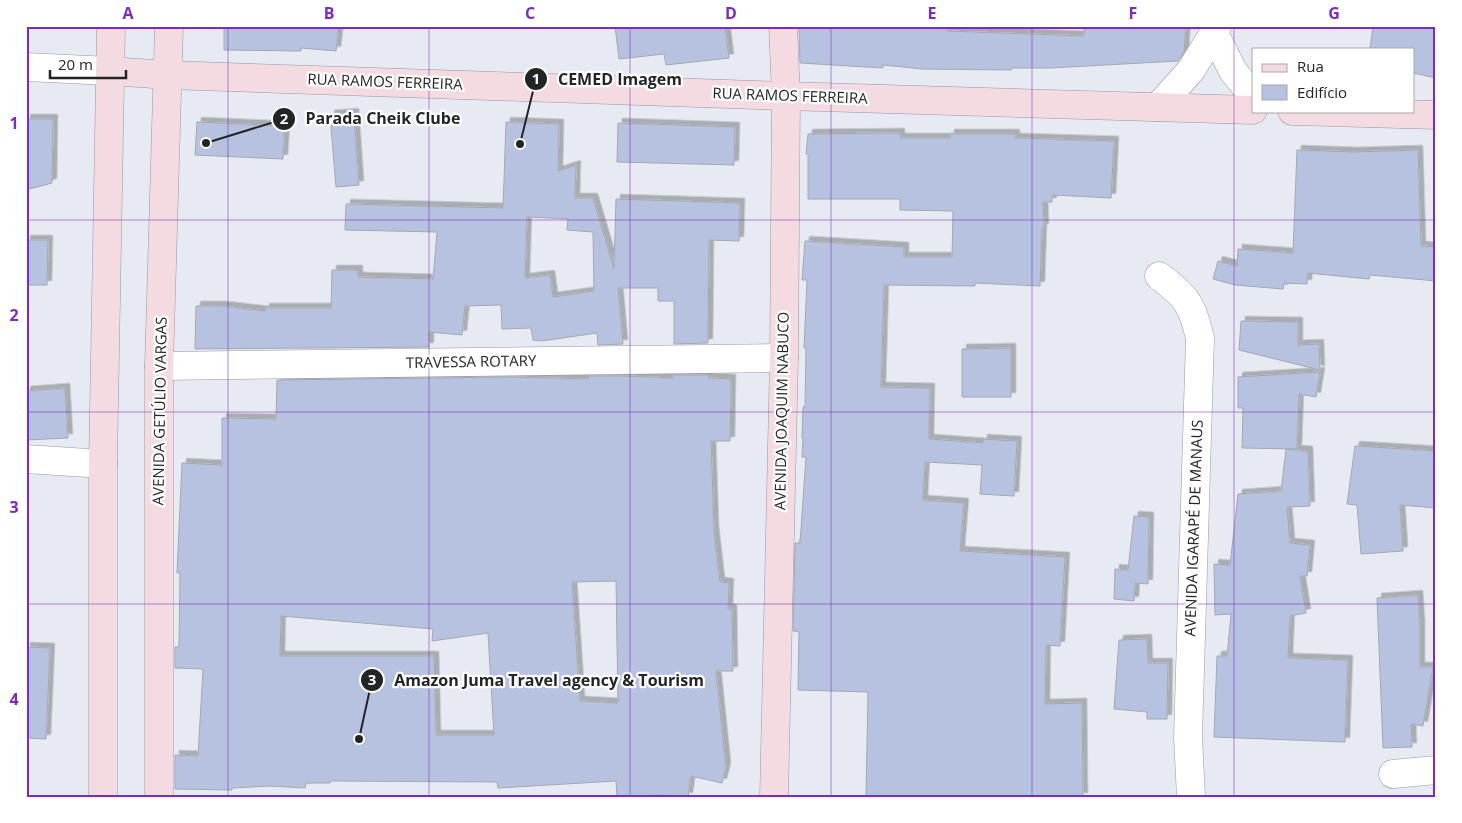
<svg xmlns="http://www.w3.org/2000/svg" width="1462" height="823" viewBox="0 0 1462 823" font-family="'Open Sans',sans-serif">
  <style>
    .building { fill: #b7c2e0; stroke: #a4a7af; fill-rule: evenodd; filter: url(#shadow) }
    .lines { fill: none; stroke-linecap: round; stroke-linejoin: round }
    .minor-casing { stroke: #95989f; stroke-width: 29 }
    .tertiary-casing { stroke: #95989f; stroke-width: 29 }
    .secondary-casing { stroke: #95989f; stroke-width: 29 }
    .minor { stroke: #fff; stroke-width: 28 }
    .tertiary { stroke: #fff; stroke-width: 28 }
    .secondary { stroke: #f4dbe2; stroke-width: 28 }
    .grid { fill: none; stroke: #7b2cbf; stroke-width: 1; stroke-opacity: 0.55 }
    .labels { text-anchor: middle; stroke-width: 4.5; stroke-linejoin: round; paint-order: stroke }
    .street-label { font-size: 15px; fill: #222426; stroke: #fff }
    .leader { fill: none; stroke: #222426; stroke-width: 2 }
    .callout-dot { fill: #222426; stroke: #fff; stroke-width: 2 }
    .mark-label { font-size: 15px; text-anchor: middle; font-weight: bold; fill: #fff }
    .callout-label { font-size: 16px; text-anchor: middle; font-weight: bold; fill: #222426; stroke: #fff; stroke-width: 4.5; stroke-linejoin: round; paint-order: stroke }
    .neatline { fill: none; stroke: #7b2cbf; stroke-width: 2 }
    .grid-label { font-size: 16px; text-anchor: middle; font-weight: bold; fill: #7b2cbf }
  </style>
  <defs>
    <filter id="shadow"><feDropShadow dx="4.5" dy="-4.5" stdDeviation="0" flood-color="#0004"/></filter>
  </defs>
  <rect width="100%" height="100%" fill="#e7eaf2"/>
  <g class="building">
    <polygon points="224,26 339,26 336,51 301,48 301,51 224,50"/>
    <polygon points="615,26 725,26 729,58 666,65 664,54 619,59"/>
    <polygon points="799,26 947,26 947,31 1084,36 1084,26 1186,26 1184,52 1178,61 1051,68 1012,68 1011,70 922,69 883,65 883,68 800,63"/>
    <polygon points="1373,26 1436,26 1436,78 1413,73 1413,49 1370,49"/>
    <polygon points="354,113 359,185 336,187 330,115"/>
    <polygon points="26,119 53,119 52,183 26,190"/>
    <polygon points="197,122 285,126 283,159 195,155"/>
    <path d="M506 122 559 124 558 171 576 165 575 198H593L614 269 616 199 740 203 739 241 709 240 708 343 674 344V301H658V288H618L623 344 598 345 597 333 542 341 533 340 531 328 502 329 501 305 465 306 462 335 429 332V347L195 349 196 306H222L265 311V308H331L332 270H358V277L433 279 437 232 345 230 346 204 503 208ZM527 217 568 219 567 230 593 232 594 291 553 297 550 275 525 278Z"/>
    <polygon points="618,123 735,127 734,165 617,162"/>
    <polygon points="900,133 900,138 950,138 950,134 1015,134 1015,138 1114,141 1111,198 1052,195 1052,202 1043,202 1044,228 1042,228 1040,286 975,283 975,286 884,285 881,387 930,388 929,439 983,443 983,439 1017,441 1014,496 980,494 982,465 925,462 923,500 964,503 960,551 1065,557 1060,646 1046,645 1045,704 1082,703 1083,797 866,797 868,692 798,690 799,632 793,631 795,543 800,543 806,457 802,457 803,438 802,438 803,407 805,407 806,348 804,348 807,280 802,280 805,241 904,247 904,257 952,257 953,211 900,210 900,199 808,199 808,154 806,154 808,134"/>
    <polygon points="1297,150 1354,152 1418,150 1421,246 1436,247 1436,281 1370,275 1369,279 1308,273 1307,284 1284,283 1283,289 1235,285 1213,279 1218,261 1237,266 1238,249 1293,253"/>
    <polygon points="26,240 48,240 47,285 26,285"/>
    <polygon points="1241,321 1298,322 1298,345 1319,344 1320,370 1239,350"/>
    <polygon points="1011,348 1011,397 962,397 962,349"/>
    <polygon points="1320,372 1316,397 1299,394 1297,449 1242,448 1243,408 1238,408 1238,377"/>
    <path d="M673 375H708V378L731 379 730 441H711L714 531 720 582 729 583 728 609H732L733 671H716L726 767 722 783 691 776 688 797 661 795 617 797 616 781 498 788 497 782 330 781V783H306L305 788 270 786 232 788V790L175 789V755L198 756 203 669 175 668V647H179L180 573H177L182 463 222 465V418L276 419 277 380 508 377 588 379 589 376H625L673 378ZM616 581 618 703 580 701 572 582ZM281 616 433 629 432 641 488 633 494 735H436L434 656H280Z"/>
    <polygon points="65,388 68,438 26,440 26,391"/>
    <polygon points="1355,446 1436,451 1436,508 1400,505 1403,551 1361,554 1357,505 1347,504"/>
    <polygon points="1286,449 1308,451 1310,506 1287,507 1290,543 1310,545 1307,576 1300,576 1306,613 1290,616 1288,658 1348,660 1345,742 1214,737 1217,656 1227,656 1231,614 1215,615 1214,564 1230,565 1238,494 1281,491"/>
    <polygon points="1134,516 1149,517 1148,584 1135,583 1134,601 1114,599 1115,569 1128,570"/>
    <polygon points="1418,595 1420,624 1420,667 1433,667 1423,726 1411,724 1412,747 1383,748 1377,598"/>
    <polygon points="1147,639 1148,663 1168,663 1167,719 1147,719 1147,712 1114,709 1119,640"/>
    <polygon points="26,647 50,648 46,739 26,738"/>
  </g>
  <g class="lines">
    <defs>
      <g id="minor">
        <polyline points="1214,33 1233,71 1253,96"/>
        <polyline points="1158,107 1191,70 1214,33 1217,26"/>
        <path d="M1159 276C1187 297 1192 304 1200 338L1188 737 1191 797"/>
        <polyline points="159,366 784,358"/>
        <polyline points="26,459 103,464"/>
        <polyline points="1393,774 1436,770"/>
      </g>
      <polyline id="tertiary" points="26,67 110,71"/>
      <g id="secondary">
        <polyline points="110,71 168,75 786,96 1253,110"/>
        <polyline points="1292,111 1436,115"/>
        <polyline points="103,797 103,464 111,26"/>
        <polyline points="159,797 159,366 169,26"/>
        <polyline points="774,797 784,358 786,96 783,26"/>
      </g>
    </defs>
    <use href="#minor" class="minor-casing"/>
    <use href="#tertiary" class="tertiary-casing"/>
    <use href="#secondary" class="secondary-casing"/>
    <use href="#minor" class="minor"/>
    <use href="#tertiary" class="tertiary"/>
    <use href="#secondary" class="secondary"/>
  </g>
  <path class="grid" d="M228 26V797M429 26V797M630 26V797M831 26V797M1032 26V797M1234 26V797M26 220H1436M26 412H1436M26 604H1436"/>
  <g class="labels">
    <g class="street-label">
      <text transform="translate(385 82) rotate(2)" y="5">RUA RAMOS FERREIRA</text>
      <text transform="translate(790 96) rotate(2)" y="5">RUA RAMOS FERREIRA</text>
      <text transform="translate(471 362) rotate(-1)" y="5">TRAVESSA ROTARY</text>
      <text transform="translate(160 411) rotate(-89)" y="5">AVENIDA GETÚLIO VARGAS</text>
      <text transform="translate(782 411) rotate(-89)" y="5">AVENIDA JOAQUIM NABUCO</text>
      <text transform="translate(1194 528) rotate(-88)" y="5">AVENIDA IGARAPÉ DE MANAUS</text>
    </g>
  </g>
  <path class="leader" d="M520 144L536 79M206 143L284 119M359 739L372 680"/>
  <g class="callout-dot">
    <circle cx="520" cy="144" r="5"/>
    <circle cx="206" cy="143" r="5"/>
    <circle cx="359" cy="739" r="5"/>
    <circle cx="536" cy="79" r="12"/>
    <circle cx="284" cy="119" r="12"/>
    <circle cx="372" cy="680" r="12"/>
  </g>
  <g class="mark-label">
    <text x="536" y="84">1</text>
    <text x="284" y="124">2</text>
    <text x="372" y="685">3</text>
  </g>
  <g class="callout-label">
    <text x="620" y="85">CEMED Imagem</text>
    <text x="383" y="124">Parada Cheik Clube</text>
    <text x="549" y="686">Amazon Juma Travel agency &amp; Tourism</text>
  </g>
  <rect width="1462" height="823" fill="none" stroke="#ffffff" stroke-width="55"/>
  <rect x="1252" y="48" width="162" height="65" fill="#ffffff" stroke="#a7a7a8"/>
  <rect x="1262" y="64" width="25" height="8" fill="#f4dbe2" stroke="#a7a7a8"/>
  <text x="1297" y="72" font-size="15" fill="#222426">Rua</text>
  <rect x="1262" y="85" width="25" height="15" fill="#b7c2e0" stroke="#a7a7a8"/>
  <text x="1297" y="98" font-size="15" fill="#222426">Edifício</text>
  <path d="M50 70v8h76v-8" fill="none" stroke="#222426" stroke-width="2.5"/>
  <text x="58" y="70" font-size="15" fill="#222426" stroke="#ffffff" stroke-width="4" paint-order="stroke">20 m</text>
  <rect x="28" y="28" width="1406" height="768" class="neatline"/>
  <g class="grid-label">
    <text x="128" y="19">A</text>
    <text x="329" y="19">B</text>
    <text x="530" y="19">C</text>
    <text x="731" y="19">D</text>
    <text x="932" y="19">E</text>
    <text x="1133" y="19">F</text>
    <text x="1334" y="19">G</text>
    <text x="14" y="129">1</text>
    <text x="14" y="321">2</text>
    <text x="14" y="513">3</text>
    <text x="14" y="705">4</text>
  </g>
</svg>
